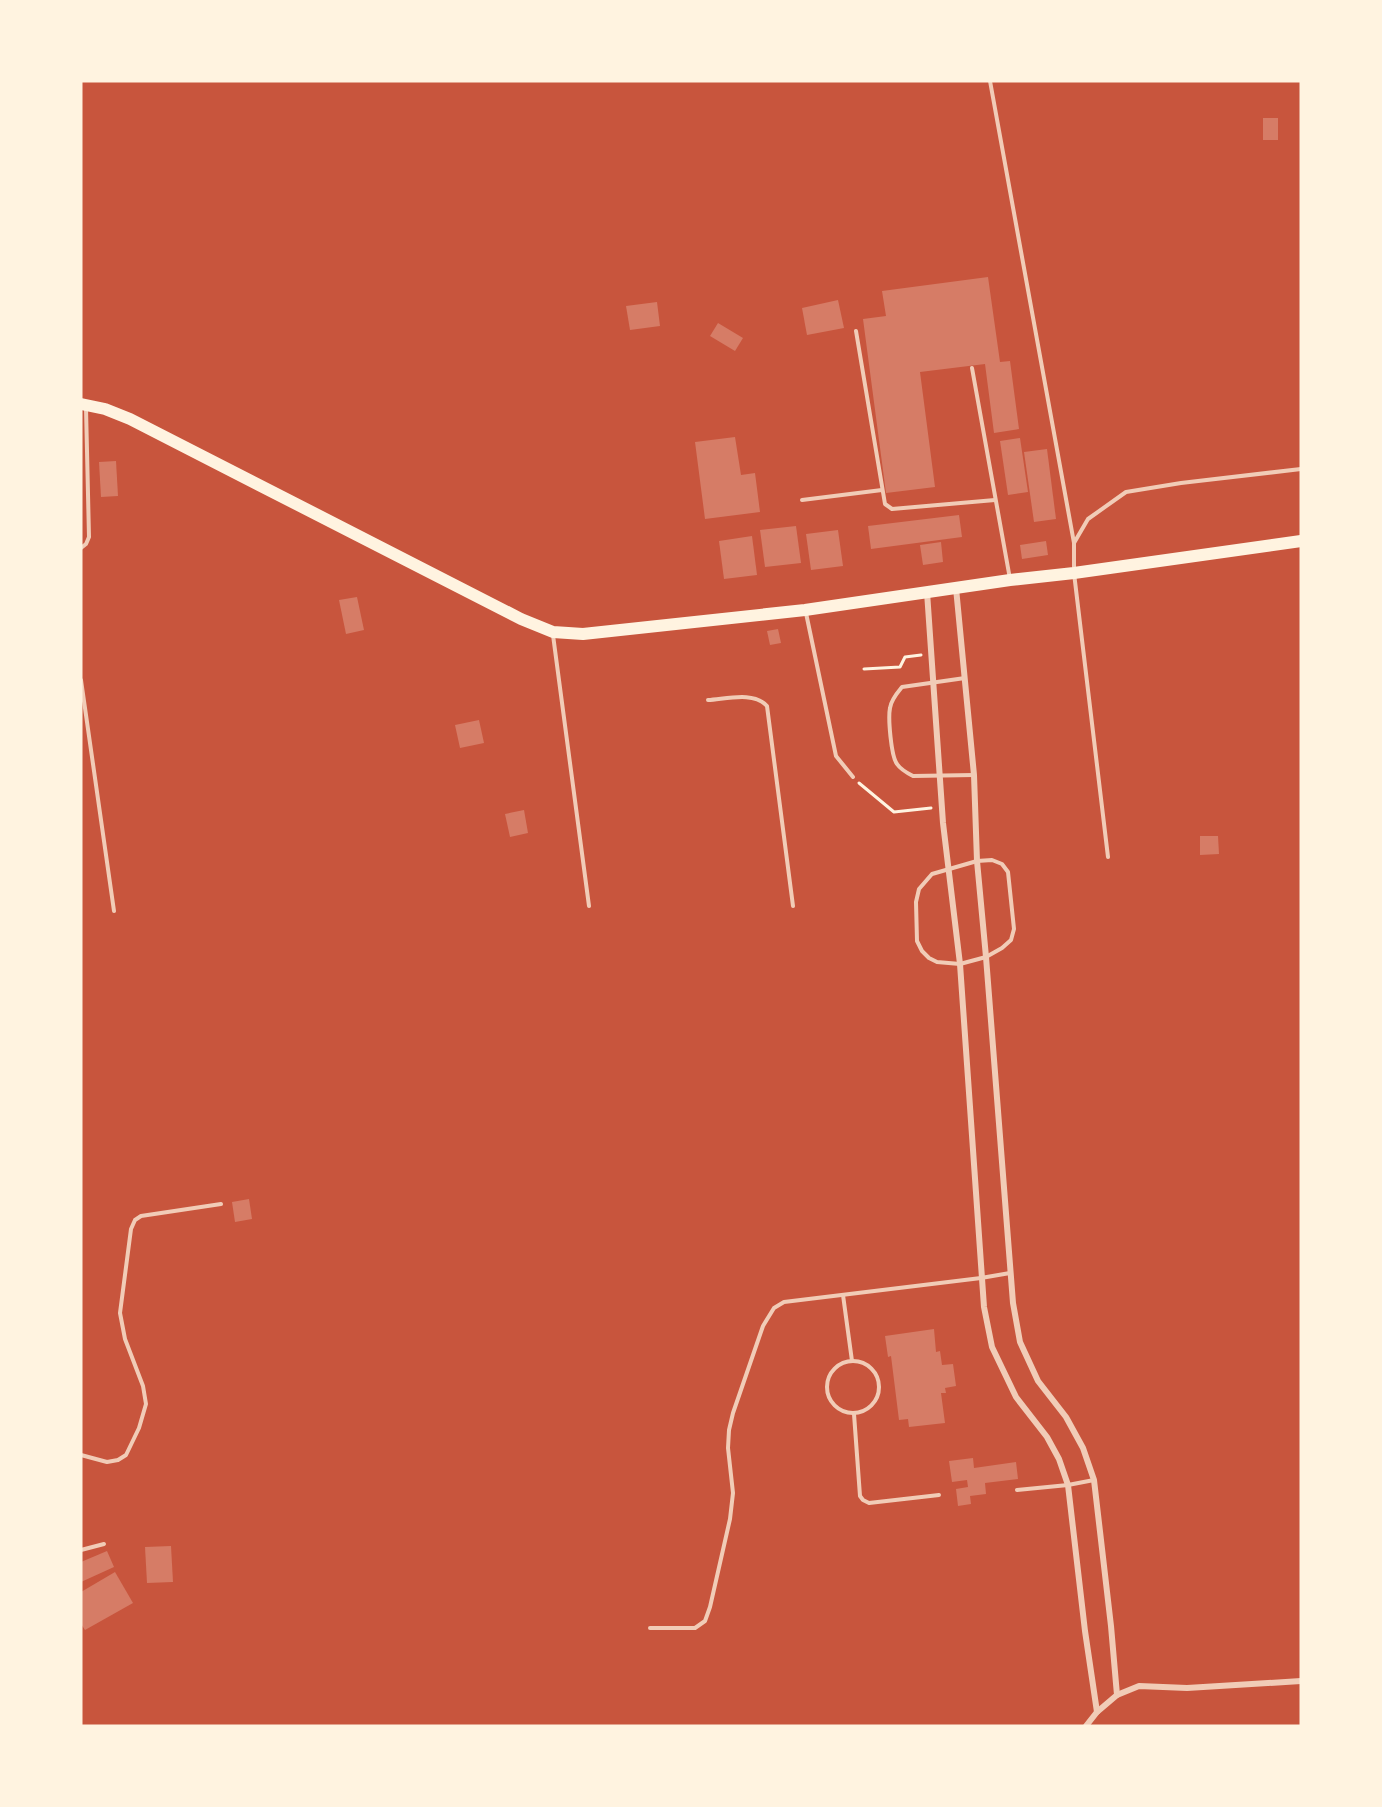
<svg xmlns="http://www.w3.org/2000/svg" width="1382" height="1807" viewBox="0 0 1382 1807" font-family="Figtree,sans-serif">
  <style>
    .building { fill: #d67c66 }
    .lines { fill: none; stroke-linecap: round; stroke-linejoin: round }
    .path { stroke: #fff3e0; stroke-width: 3 }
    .service { stroke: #f1ccb7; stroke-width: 4 }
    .minor { stroke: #f1ccb7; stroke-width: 6 }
    .secondary { stroke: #fff3e0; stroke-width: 12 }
  </style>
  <rect width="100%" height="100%" fill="#c8553d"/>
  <g class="building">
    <rect x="1263" y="118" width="15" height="22"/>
    <polygon points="988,277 1000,362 1010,361 1019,429 994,433 985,364 920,372 935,487 886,493 863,319 886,316 882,291"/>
    <polygon points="838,300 844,328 807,335 802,308"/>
    <polygon points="657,302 660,326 630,330 626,306"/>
    <polygon points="718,323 743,338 735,351 710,336"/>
    <polygon points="735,437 741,475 755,473 760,512 705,519 695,442"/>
    <polygon points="1020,438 1028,492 1008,495 1000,441"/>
    <polygon points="1047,449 1056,519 1034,522 1024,452"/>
    <polygon points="116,461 118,496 101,497 99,462"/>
    <polygon points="959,515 962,537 871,549 868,526"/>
    <polygon points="796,526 801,563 765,567 760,530"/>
    <polygon points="838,530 843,566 811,570 806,534"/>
    <polygon points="752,536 757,575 724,579 719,541"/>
    <polygon points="1046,541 1048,555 1022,559 1020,545"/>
    <polygon points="941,542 943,562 923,565 920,545"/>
    <polygon points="357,597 364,630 346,634 339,600"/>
    <polygon points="778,629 781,643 770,645 767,631"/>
    <polygon points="479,720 484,743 460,748 455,725"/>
    <polygon points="524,810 528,833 510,837 505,814"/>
    <polygon points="1200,836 1218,836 1219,854 1200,855"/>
    <polygon points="249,1199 252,1219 235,1222 232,1202"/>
    <polygon points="934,1329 936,1352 940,1351 942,1365 953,1364 956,1386 945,1388 946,1393 941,1393 945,1423 909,1427 908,1419 899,1420 891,1356 888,1357 885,1336"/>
    <polygon points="973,1458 974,1468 1016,1462 1018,1479 985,1483 986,1494 970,1496 971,1504 958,1506 956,1489 968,1487 967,1480 952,1482 949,1461"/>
    <polygon points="171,1546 173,1582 147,1583 145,1547"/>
    <polygon points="107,1551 114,1567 81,1582 81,1562"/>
    <polygon points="115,1572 133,1603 85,1630 81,1624 81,1592"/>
  </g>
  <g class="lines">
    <g class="path">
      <polyline points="864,669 900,667 905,657 921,655"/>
      <polyline points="859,783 894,812 931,808"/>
    </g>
    <g class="service">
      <polyline points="990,81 1074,543"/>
      <polyline points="856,331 885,504 892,509 995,500"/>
      <polyline points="972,368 1010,579"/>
      <polyline points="802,500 882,490"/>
      <polyline points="81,548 86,544 89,537 86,408"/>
      <polyline points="806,613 836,756 853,777"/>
      <polyline points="553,635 589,906"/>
      <path d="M965 678 902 687C897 693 891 700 890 708 888 718 891 756 897 764 901 770 907 773 913 776L974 775"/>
      <polyline points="81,680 114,911"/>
      <path d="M708 700C726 699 754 691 767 706L793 906"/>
      <polyline points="1108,857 1074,573 1074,543 1088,519 1126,492 1181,483 1301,469"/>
      <polygon points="992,860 1002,864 1008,872 1014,929 1011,940 1002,948 986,957 960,964 937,962 929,958 922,951 917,941 916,902 919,889 932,874 977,861"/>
      <polyline points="843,1295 852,1361"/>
      <circle cx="853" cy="1387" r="26"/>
      <polyline points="854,1414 860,1496 863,1500 869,1503 939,1495"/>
      <polyline points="81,1455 107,1462 118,1460 126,1455 139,1428 146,1404 143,1386 125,1339 120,1313 131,1229 135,1220 141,1216 221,1204"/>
      <polyline points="1017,1490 1068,1485 1094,1480"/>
      <polyline points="81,1550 104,1544"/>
      <polyline points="650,1628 695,1628 705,1621 710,1607 730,1519 733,1493 728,1448 729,1430 733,1413 763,1326 774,1308 784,1302 981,1278 1010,1273"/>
    </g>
    <g class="minor">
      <polyline points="956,588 974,775 977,861 986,957 1013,1303 1020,1342 1038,1381 1066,1417 1083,1448 1094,1480 1111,1626 1117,1695 1097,1712 1086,1726"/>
      <polyline points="927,592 943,823 960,964 984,1307 992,1347 1016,1397 1047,1437 1059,1459 1068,1485 1085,1631 1097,1712"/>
      <polyline points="1117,1695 1139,1686 1187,1688 1301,1681"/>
    </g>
    <polyline class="secondary" points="81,404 105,409 130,419 521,619 553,632 583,634 805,610 1010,580 1074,573 1301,541"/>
  </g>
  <rect width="1382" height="1807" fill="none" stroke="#fff3e0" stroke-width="165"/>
</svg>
